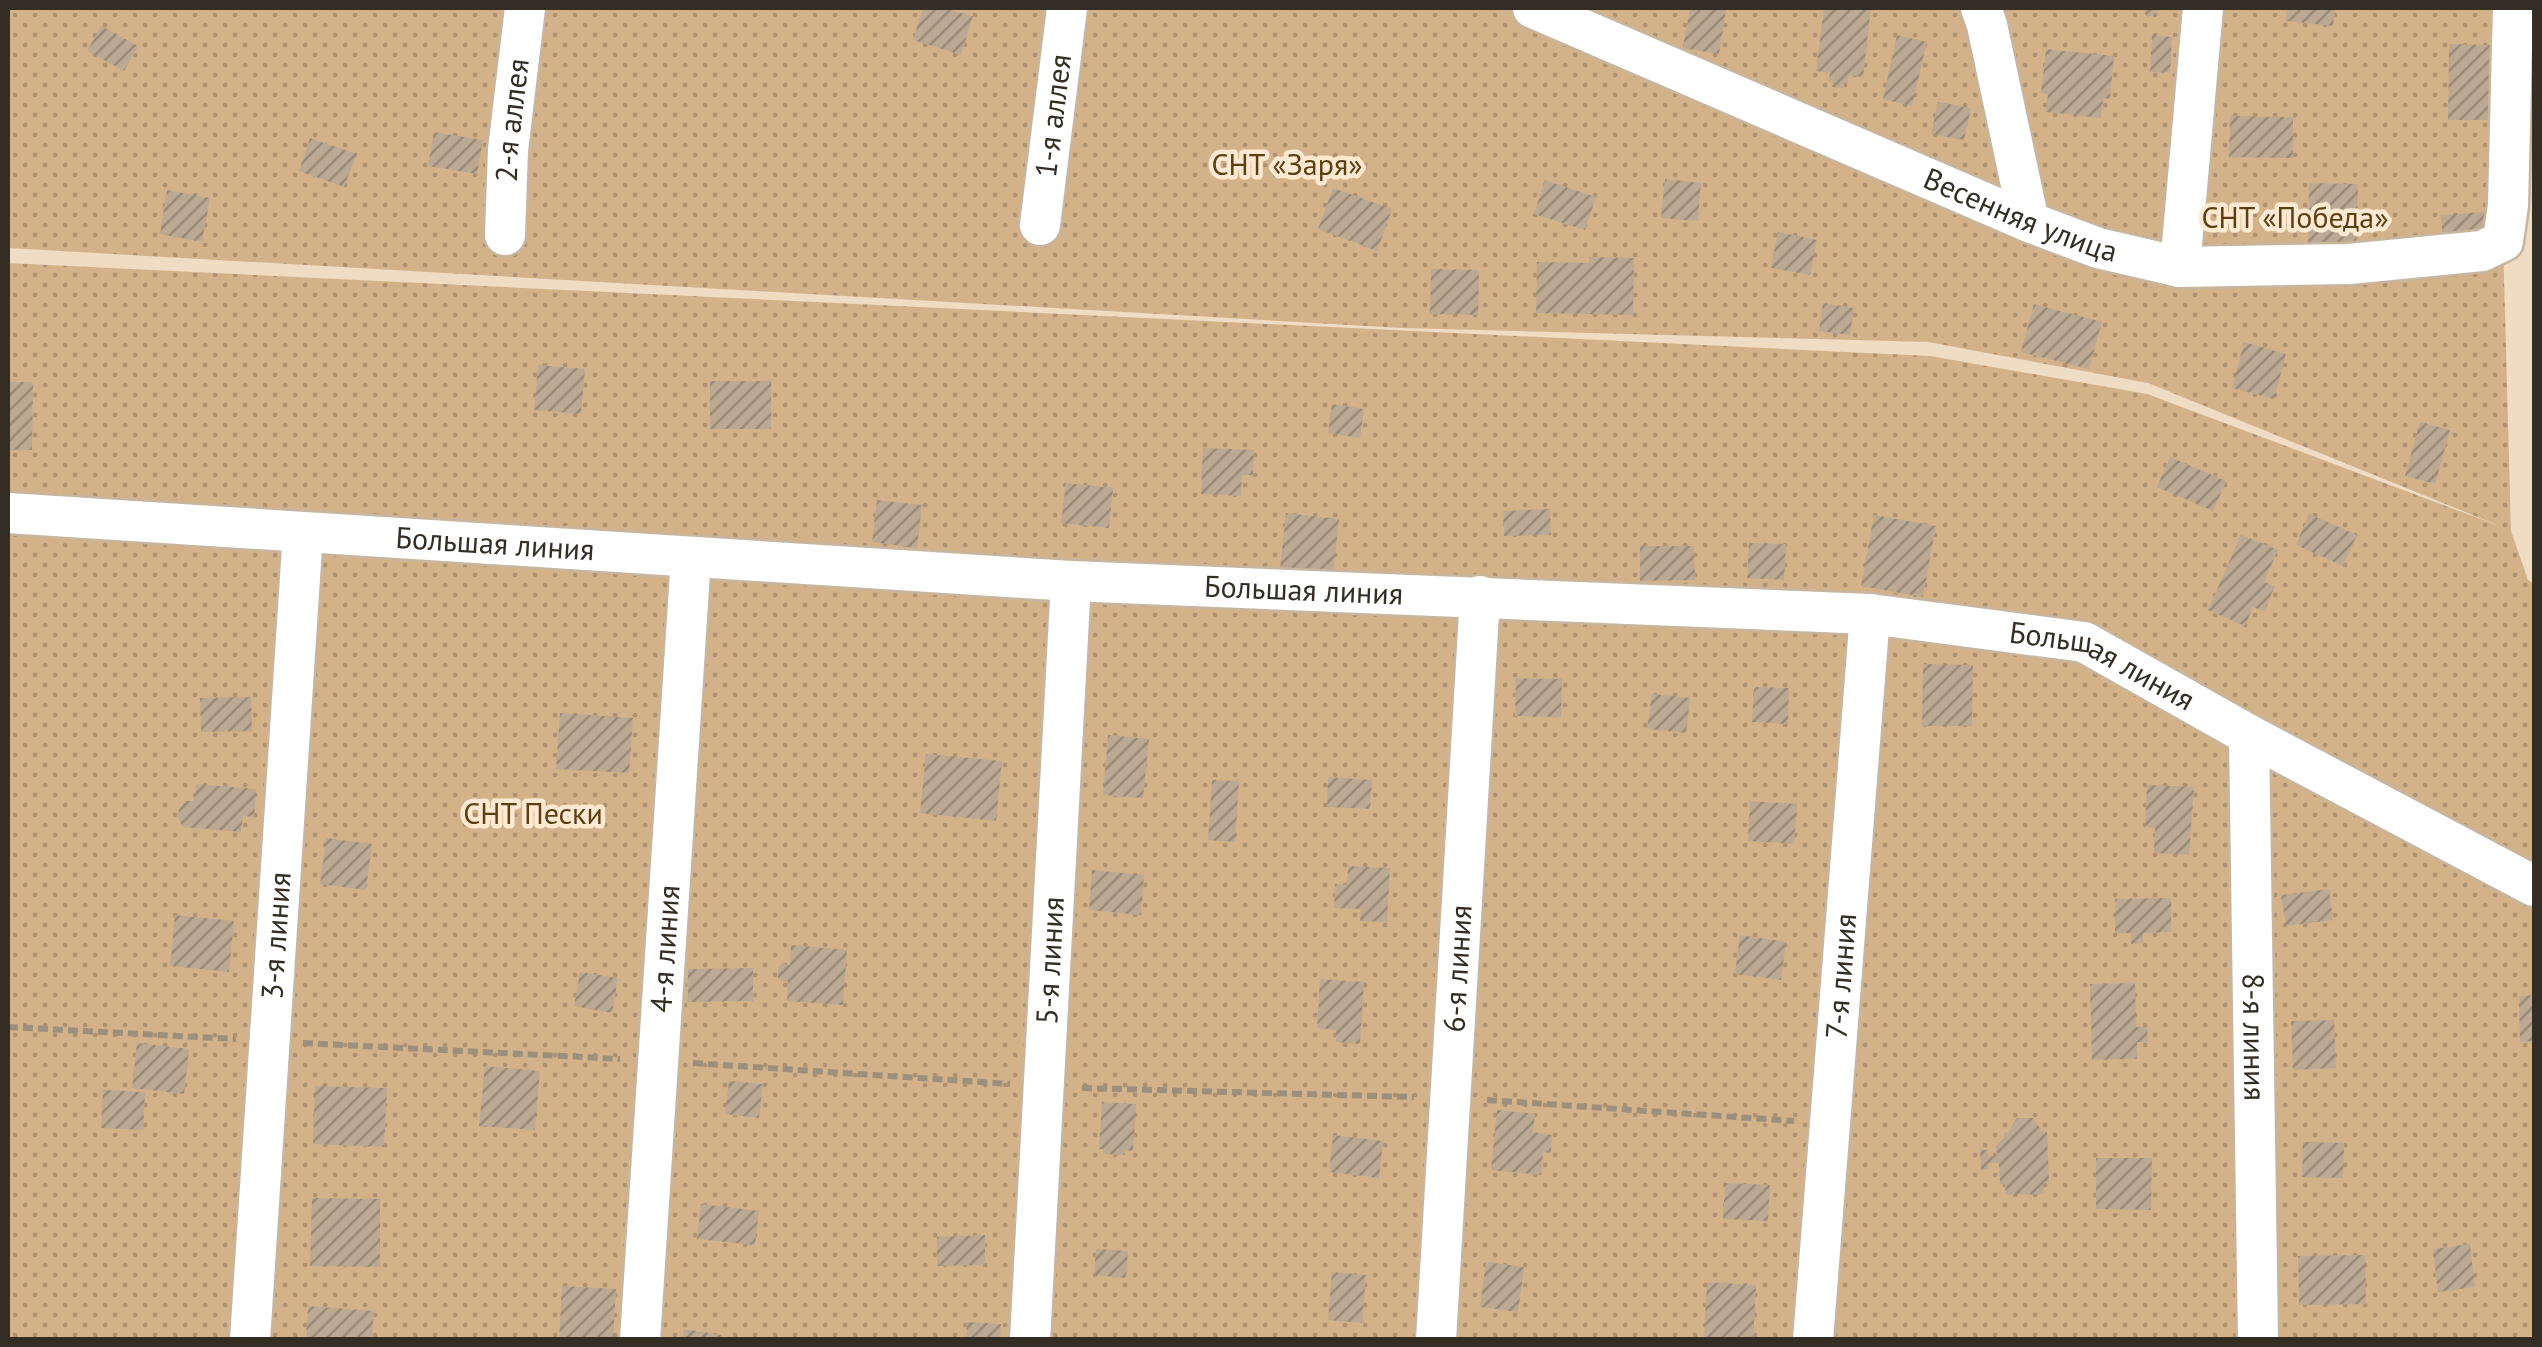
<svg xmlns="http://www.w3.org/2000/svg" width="2542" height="1347" viewBox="0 0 2542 1347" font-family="'PT Sans',sans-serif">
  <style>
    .grass { fill: url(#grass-dots) }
    .building { fill: url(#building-hatch) }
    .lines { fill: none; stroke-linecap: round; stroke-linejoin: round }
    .street-casing { stroke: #c8b59e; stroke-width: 45 }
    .path { stroke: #9d8f7e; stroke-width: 6; stroke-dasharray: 10 5; stroke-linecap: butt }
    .street { stroke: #fff; stroke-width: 40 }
    .labels { text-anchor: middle; stroke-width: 9; stroke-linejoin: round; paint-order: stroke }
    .street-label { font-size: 30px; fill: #342d24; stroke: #fde9d2 }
    .park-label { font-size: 30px; fill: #5c3e13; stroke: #fde9d2 }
  </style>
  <defs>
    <pattern id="grass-dots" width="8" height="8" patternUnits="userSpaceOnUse" patternTransform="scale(2.5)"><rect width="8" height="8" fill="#d4b289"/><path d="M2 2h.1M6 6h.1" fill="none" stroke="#ad9170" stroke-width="1.8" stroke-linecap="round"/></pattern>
    <pattern id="building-hatch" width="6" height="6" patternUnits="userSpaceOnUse" patternTransform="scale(2.5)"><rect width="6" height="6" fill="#bca993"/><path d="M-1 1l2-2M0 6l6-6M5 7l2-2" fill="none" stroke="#9a8a78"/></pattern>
  </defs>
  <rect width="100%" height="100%" fill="#f0dcc5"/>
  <polygon class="grass" points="8,8 2513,8 2503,241 2511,531 2528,580 2534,584 2534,1339 8,1340 8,263 1930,356 2147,394 2502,527 2148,383 1928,342 1402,328 8,248"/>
  <g class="building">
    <polygon points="923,8 943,8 973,16 961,55 913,40"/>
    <polygon points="1690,8 1726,10 1719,54 1683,48"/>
    <polygon points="1824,8 1871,8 1863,77 1849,75 1848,83 1844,83 1843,88 1832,87 1833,81 1829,81 1830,73 1816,71"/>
    <polygon points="2141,8 2163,8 2148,18"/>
    <polygon points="2287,8 2335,8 2333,26 2286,21"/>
    <polygon points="101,26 138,46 124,71 87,51"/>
    <polygon points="1897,35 1927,42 1912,106 1883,99"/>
    <polygon points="2152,35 2172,37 2170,73 2150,72"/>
    <polygon points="2449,44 2490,45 2489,120 2448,120"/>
    <polygon points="2046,49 2114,56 2110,99 2103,98 2101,118 2046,112 2048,94 2041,93"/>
    <polygon points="1938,102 1971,108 1964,140 1931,134"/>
    <polygon points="2230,116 2293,117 2293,158 2229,157"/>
    <polygon points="434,132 483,140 477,174 428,166"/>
    <polygon points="310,138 357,154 344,187 299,171"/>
    <polygon points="1665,179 1701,183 1698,221 1661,218"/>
    <polygon points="1545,180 1596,197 1585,230 1534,214"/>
    <polygon points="2309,183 2358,184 2356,255 2308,254"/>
    <polygon points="1333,188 1392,209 1377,251 1318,229"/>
    <polygon points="167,190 210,198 202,242 160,234"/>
    <polygon points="2496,211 2498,241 2443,245 2441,215"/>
    <polygon points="1778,232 1817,240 1810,275 1771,268"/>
    <polygon points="1589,257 1634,258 1633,315 1536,313 1537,262 1589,263"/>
    <polygon points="1431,269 1479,270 1478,315 1430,314"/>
    <polygon points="1823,303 1854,308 1850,335 1819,331"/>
    <polygon points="2034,304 2102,322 2089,369 2021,352"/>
    <polygon points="2244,342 2286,354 2274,399 2232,388"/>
    <polygon points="538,365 585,369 581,414 534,410"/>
    <rect x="710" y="381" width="61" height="48"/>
    <polygon points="8,382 33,382 32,450 8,450"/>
    <polygon points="1332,404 1364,409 1360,438 1328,433"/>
    <polygon points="2420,422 2450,430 2435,484 2405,476"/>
    <polygon points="1203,448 1254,450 1253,475 1242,475 1241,496 1201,494"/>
    <polygon points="2170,457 2226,481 2213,511 2157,487"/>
    <polygon points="1066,483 1113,488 1109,528 1061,523"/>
    <polygon points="877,500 922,505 917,548 872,542"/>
    <polygon points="1550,509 1551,535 1504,536 1503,511"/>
    <polygon points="1286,513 1339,519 1333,575 1280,569"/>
    <polygon points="2309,514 2357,535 2343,566 2296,545"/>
    <polygon points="1874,515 1936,526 1923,597 1861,586"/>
    <polygon points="2241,535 2278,550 2264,582 2275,586 2264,611 2253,607 2245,626 2208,610"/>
    <polygon points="1749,543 1786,544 1784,580 1747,578"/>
    <polygon points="1640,546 1694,546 1695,580 1640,581"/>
    <polygon points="1923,664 1973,665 1972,726 1922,726"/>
    <polygon points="1516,678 1562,679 1561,717 1515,716"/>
    <polygon points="1754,687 1789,688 1788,724 1752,722"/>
    <polygon points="1652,694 1690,698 1686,733 1647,729"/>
    <polygon points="251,697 252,731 201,732 200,698"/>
    <polygon points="560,713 633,718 629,773 556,769"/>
    <polygon points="1108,735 1149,739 1143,798 1103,795"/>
    <polygon points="926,754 1002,761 996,821 920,813"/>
    <polygon points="1328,777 1372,780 1370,809 1327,807"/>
    <polygon points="1212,780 1239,781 1235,842 1208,840"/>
    <polygon points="196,784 256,789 254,817 243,816 241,832 183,827 178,818 179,809 185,801 194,801"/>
    <polygon points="2147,785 2194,787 2189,855 2154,853 2155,828 2145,827"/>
    <polygon points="1750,801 1797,804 1794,844 1748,841"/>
    <polygon points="326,838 372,844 366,890 320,884"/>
    <polygon points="1348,866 1390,868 1387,922 1360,921 1361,909 1334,908 1335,884 1347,885"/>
    <polygon points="1092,870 1144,875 1141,915 1089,910"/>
    <polygon points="2329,889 2333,920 2286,926 2281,895"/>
    <polygon points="2171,898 2171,932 2143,933 2143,943 2131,944 2131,933 2115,933 2115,899"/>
    <polygon points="175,915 234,921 229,972 170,966"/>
    <polygon points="1740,935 1786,942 1781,980 1735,974"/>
    <polygon points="791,945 847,950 843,1005 787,1001 788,982 781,981 778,978 778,967 782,964 790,965"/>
    <polygon points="753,968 753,1001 688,1002 688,969"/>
    <polygon points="580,972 618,978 612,1013 574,1006"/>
    <polygon points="1320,979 1364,982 1360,1044 1336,1042 1336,1030 1317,1028"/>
    <polygon points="2135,983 2136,1027 2147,1027 2148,1042 2137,1042 2137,1059 2092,1060 2090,984"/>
    <polygon points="2534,995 2534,1041 2520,1042 2519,996"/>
    <polygon points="2334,1020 2336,1068 2293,1070 2291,1021"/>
    <polygon points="137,1043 189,1049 184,1094 132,1088"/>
    <polygon points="485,1066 540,1071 535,1130 479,1126"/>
    <polygon points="729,1081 763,1084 759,1118 725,1114"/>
    <polygon points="315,1086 387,1088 384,1147 313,1144"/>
    <polygon points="103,1090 145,1092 143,1130 101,1128"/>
    <polygon points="1102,1102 1136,1104 1133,1151 1125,1150 1125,1155 1103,1154 1103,1149 1099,1149"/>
    <polygon points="1497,1110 1535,1114 1533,1132 1552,1135 1551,1153 1543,1152 1541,1175 1491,1170"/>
    <polygon points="2017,1118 2033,1118 2042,1131 2047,1132 2049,1182 2043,1183 2044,1194 2006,1195 2005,1184 2000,1184 1999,1163 1988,1163 1989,1169 1981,1170 1980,1150 1988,1150 1988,1156 1999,1155 1996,1151 1996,1145 2004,1138 2004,1133 2008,1132"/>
    <polygon points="1333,1135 1383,1141 1379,1178 1329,1172"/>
    <polygon points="2303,1142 2344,1143 2343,1178 2302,1177"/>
    <polygon points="2096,1158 2152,1158 2151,1210 2096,1209"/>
    <polygon points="1725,1183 1770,1185 1768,1221 1723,1219"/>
    <polygon points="312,1198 380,1199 380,1267 310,1266"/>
    <polygon points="701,1204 759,1211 755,1245 697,1239"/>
    <polygon points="985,1235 985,1265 937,1266 937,1237"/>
    <polygon points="2470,1244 2475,1287 2438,1292 2433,1249"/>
    <polygon points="1096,1249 1128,1251 1126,1278 1094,1275"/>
    <polygon points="2365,1255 2366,1304 2299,1305 2298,1256"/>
    <polygon points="1486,1262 1524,1267 1518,1312 1480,1307"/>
    <polygon points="1332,1272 1366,1275 1362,1323 1328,1320"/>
    <polygon points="1707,1282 1756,1285 1753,1340 1704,1340"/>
    <polygon points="562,1286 616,1289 613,1340 559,1340"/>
    <polygon points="308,1306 374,1311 372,1340 306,1340"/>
    <polygon points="967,1322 1001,1324 1000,1340 966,1340"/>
    <polygon points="684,1329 721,1335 721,1340 682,1340"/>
  </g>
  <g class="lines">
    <defs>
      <g id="street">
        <path id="s1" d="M1533 8 2029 222 2098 248 2180 267 2349 264 2482 251 2503 241 2508 205 2513 8"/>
        <polyline points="1981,8 1987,25 2029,222"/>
        <path id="s2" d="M1040 225 1067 8"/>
        <path id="s3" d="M505 235 508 150 525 8"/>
        <polyline points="2180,267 2203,8"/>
        <path id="s4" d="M8 513 1071 581 1870 614 2084 642 2249 735 2534 886"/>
        <path id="s5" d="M2249 735 2258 1340"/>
        <path id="s6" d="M250 1340 303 532"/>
        <path id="s7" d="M640 1340 691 557"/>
        <path id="s8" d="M1030 1340 1071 581"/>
        <path id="s9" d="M1436 1340 1480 596"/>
        <path id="s10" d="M1813 1340 1870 614"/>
      </g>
    </defs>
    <use href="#street" class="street-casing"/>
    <g class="path">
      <polyline points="8,1027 236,1039"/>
      <polyline points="303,1043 620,1059"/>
      <polyline points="693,1063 1010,1084"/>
      <polyline points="1082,1088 1414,1097"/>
      <polyline points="1487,1100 1794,1121"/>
    </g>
    <use href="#street" class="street"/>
  </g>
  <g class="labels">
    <g class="street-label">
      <text dy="10" stroke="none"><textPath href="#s2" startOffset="110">1-я аллея</textPath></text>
      <text dy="10" stroke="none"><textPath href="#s3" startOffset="115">2-я аллея</textPath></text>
      <text dy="10" stroke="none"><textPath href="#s1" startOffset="530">Весенняя улица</textPath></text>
      <text dy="10" stroke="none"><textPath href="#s4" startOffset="488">Большая линия</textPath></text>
      <text dy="10" stroke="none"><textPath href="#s4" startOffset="1298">Большая линия</textPath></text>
      <text dy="10" stroke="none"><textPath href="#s4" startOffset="2105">Большая линия</textPath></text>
      <text dy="10" stroke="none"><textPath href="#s6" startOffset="405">3-я линия</textPath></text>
      <text dy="10" stroke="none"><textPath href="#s7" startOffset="392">4-я линия</textPath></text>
      <text dy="10" stroke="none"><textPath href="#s8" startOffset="380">5-я линия</textPath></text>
      <text dy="10" stroke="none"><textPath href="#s9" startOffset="372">6-я линия</textPath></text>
      <text dy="10" stroke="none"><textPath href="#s10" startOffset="365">7-я линия</textPath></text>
      <text dy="10" stroke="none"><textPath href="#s5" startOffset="302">8-я линия</textPath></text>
    </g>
    <g class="park-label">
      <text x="1287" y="175">СНТ «Заря»</text>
      <text x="2295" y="228">СНТ «Победа»</text>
      <text x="533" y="824">СНТ Пески</text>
    </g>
  </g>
  <rect width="2542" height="1347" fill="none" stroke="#342d24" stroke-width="20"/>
</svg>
